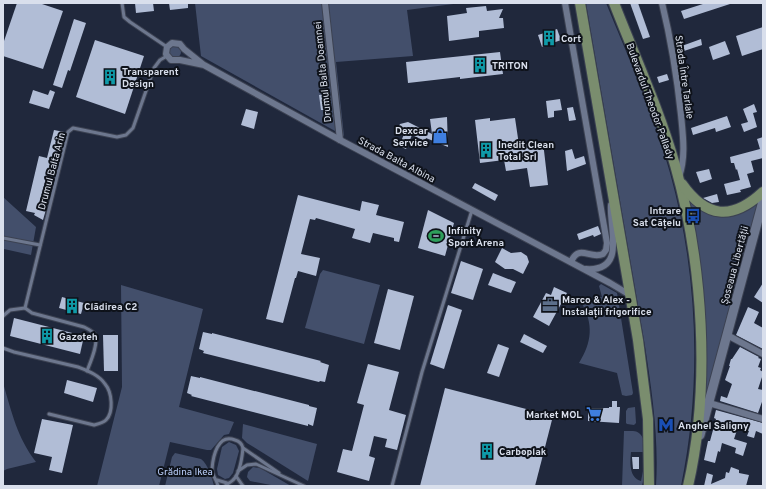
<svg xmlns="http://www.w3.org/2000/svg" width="766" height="489" viewBox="0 0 766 489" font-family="Overpass,sans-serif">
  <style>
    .green { fill: #434f6b; fill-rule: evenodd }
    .building { fill: #b1bdd6 }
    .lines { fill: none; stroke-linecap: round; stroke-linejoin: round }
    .lane-casing { stroke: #3c4252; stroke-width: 5 }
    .street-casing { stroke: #3c4252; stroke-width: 8 }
    .secondary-casing { stroke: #3c4252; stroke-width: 11 }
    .primary-casing { stroke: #3c4252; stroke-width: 12 }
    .lane { stroke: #6d778e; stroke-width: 3 }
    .street { stroke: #6d778e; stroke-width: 6 }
    .secondary { stroke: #6d778e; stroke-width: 9 }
    .primary { stroke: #7a8d6e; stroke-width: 10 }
    .labels { text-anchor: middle; stroke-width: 4; stroke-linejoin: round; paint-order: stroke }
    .poi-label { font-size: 10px; font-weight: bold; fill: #d9dfec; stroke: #0e121a; text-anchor: start }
    .street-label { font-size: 10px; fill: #d9dfec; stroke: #0e121a }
    .park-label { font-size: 10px; fill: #b9cdf9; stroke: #0e121a }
  </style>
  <rect width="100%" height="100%" fill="#20283c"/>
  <g class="green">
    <polygon points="195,3 461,3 407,10 413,56 336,62 344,136 201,56"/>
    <path d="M586 3H606C629 59 654 115 670 173 698 274 702 384 681 486H656C659 439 652 392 645 346Z"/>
    <circle cx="175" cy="52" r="6"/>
    <polygon points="3,197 36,227 31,255 4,249 3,252"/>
    <path d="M691 202 708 213 757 202 758 205 703 412C702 343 707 271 689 204Z"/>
    <polygon points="323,270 380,285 364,344 305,328 320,274"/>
    <path d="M601 284 617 293 633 393 632 395 626 396 622 395 617 373 579 363C592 342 594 324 581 302L602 297 599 286Z"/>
    <polygon points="121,285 203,309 179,407 234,422 229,434 224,435 211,450 207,450 170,442 159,486 97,486 122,387"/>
    <path d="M3 383C12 413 17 437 36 462L7 469 3 471Z"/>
    <polygon points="635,407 636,423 634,425 627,424 626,423 626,411 628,408"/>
    <polygon points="243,424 317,444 308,481 247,443 242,438"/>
    <path d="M624 431C634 431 640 429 644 441V477L642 486H622ZM631 452H643V471L641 481C629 478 630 462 631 452Z"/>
    <polygon points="229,442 236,445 239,451 233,473 229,478 225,479 218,475 217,469 222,447"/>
    <path d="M175 453 201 459C208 464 212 478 214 486H165L172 457Z"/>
    <polygon points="253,467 260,468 291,486 276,486 250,481 247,477 248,472"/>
  </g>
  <g class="building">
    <polygon points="17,3 39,3 63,11 43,69 3,56 3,44"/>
    <polygon points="135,3 153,3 154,11 136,13"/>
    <polygon points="169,3 188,3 188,8 170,10"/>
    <polygon points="630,3 638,3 650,37 643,39"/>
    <polygon points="706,3 730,4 684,19 681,11"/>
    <polygon points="486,6 487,11 503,9 499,18 503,18 504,28 479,31 479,37 449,41 447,16 467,13 466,8"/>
    <polygon points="74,19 86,23 70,71 68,70 62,88 53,85"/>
    <polygon points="763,27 763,49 742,56 736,36"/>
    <polygon points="557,29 561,40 542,47 538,35"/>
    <polygon points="701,39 702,45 681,52 679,47"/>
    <polygon points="95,40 144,56 125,114 76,97"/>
    <polygon points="725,41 730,54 713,60 709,47"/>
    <polygon points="500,52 503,74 460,79 460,77 408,83 406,62"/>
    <polygon points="667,74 669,80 659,83 657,77"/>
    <polygon points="33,90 48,95 50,90 55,92 49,109 29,103"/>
    <polygon points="330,94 331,113 323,113 323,110 321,110 319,95"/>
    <polygon points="560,99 562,110 554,111 554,117 548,118 546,101"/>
    <polygon points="754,104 757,112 753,113 757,127 744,132 741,124 748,122 743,109"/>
    <polygon points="573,107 576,120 569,121 567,108"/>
    <polygon points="246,109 258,112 254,129 241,125"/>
    <polygon points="727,116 731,127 716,132 715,128 693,135 691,128"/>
    <polygon points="447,117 448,147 426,138 425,141 412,135 406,149 399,146 405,132 398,128 400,124 408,122 432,134 430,119"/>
    <polygon points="490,118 490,121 515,118 519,145 543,142 548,185 530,187 527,168 506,171 504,160 480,163 475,120"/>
    <polygon points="54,130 64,132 53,177 47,175 39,204 47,206 43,220 34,215 35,213 26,211 39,156 47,158"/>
    <polygon points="763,137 763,158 751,161 754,172 747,174 751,187 740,190 741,192 727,195 724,184 740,180 737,169 736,170 734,163 731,163 730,157 760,149 757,139"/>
    <polygon points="572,149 575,159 584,156 586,164 567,171 565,151"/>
    <polygon points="709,169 712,179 700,183 696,172"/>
    <polygon points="475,183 498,195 495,201 472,188"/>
    <polygon points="717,194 719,202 712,203 703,198"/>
    <polygon points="298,195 360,211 362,201 379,205 376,215 404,222 399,242 394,241 394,238 373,233 370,243 352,238 355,229 316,218 315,220 310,219 301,254 320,258 316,276 298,271 296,278 295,278 283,323 266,319"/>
    <polygon points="428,210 454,223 445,256 418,248"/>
    <polygon points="598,226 601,234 594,237 593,235 579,240 577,234"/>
    <polygon points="502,248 511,253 521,252 527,256 529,262 523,274 513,269 505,269 495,262"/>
    <polygon points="461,261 483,269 473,300 451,293"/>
    <polygon points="493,273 516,282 511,293 488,285"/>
    <polygon points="763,283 763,303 754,297"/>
    <polygon points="554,287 567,293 549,326 533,317 546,293 551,295"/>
    <polygon points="388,289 414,296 400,350 374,343"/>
    <polygon points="62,297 84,303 81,314 59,308"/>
    <polygon points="448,305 462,310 444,369 430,364"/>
    <polygon points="748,307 759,312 754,323 763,328 763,349 736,335"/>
    <polygon points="14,318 84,336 80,354 10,336"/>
    <polygon points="203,332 212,334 212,333 321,361 320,362 329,365 325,382 320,381 319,382 203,353 204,351 199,349"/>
    <polygon points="524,334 547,346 543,353 520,342"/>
    <polygon points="103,335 118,335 118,371 104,371"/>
    <polygon points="498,344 509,348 499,377 487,373"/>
    <polygon points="740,347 759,357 758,358 761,359 758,367 761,368 760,370 763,372 763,374 758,389 763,390 763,399 758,413 720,401 721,396 727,398 732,384 725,380 730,366 729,366 731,359 732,359"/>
    <polygon points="368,364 399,372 389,410 406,415 397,450 385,447 387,439 374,436 369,456 375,458 369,481 337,472 343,449 352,451 364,405 357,403"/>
    <polygon points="191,376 200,378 200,377 309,405 309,406 317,408 313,426 308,424 308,426 191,396 192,395 187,393"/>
    <polygon points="67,380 97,388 93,402 64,393"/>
    <polygon points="445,388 553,416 535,486 420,486"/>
    <polygon points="612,401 617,401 617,407 620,407 619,423 588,421 588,408 609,408 609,407 612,407"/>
    <polygon points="716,410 763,423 763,434 756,431 754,438 747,436 749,431 738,427 734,439 747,443 743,456 735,453 736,448 722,443 720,452 718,451 715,463 704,460 708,441 710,441 716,419 714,418"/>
    <polygon points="42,419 73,425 62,473 49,470 52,457 34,453"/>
    <polygon points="632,457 639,457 639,469 633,469"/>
    <polygon points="731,467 739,470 739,473 749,475 746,486 704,486 707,473 713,475 711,484 725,478 726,472 729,473"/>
  </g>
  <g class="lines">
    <defs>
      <g id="lane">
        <polyline points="122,3 124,17 130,22 167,47"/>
        <polyline points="3,238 40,245"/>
        <polyline points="25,308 68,132 73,128 117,137 126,135 133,128 154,68 160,60 167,56"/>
        <path d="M3 316 10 310 25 308 32 313 84 327C88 329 93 331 95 335 99 343 90 363 87 371"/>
        <path d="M3 348 14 352 78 367C88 371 99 375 105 384 112 392 114 412 106 420 103 423 98 424 94 425L49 414"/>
        <polyline points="243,448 279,473"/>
        <polyline points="238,471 247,465 256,464 304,486"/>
        <polyline points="236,476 243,486"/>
        <polyline points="217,480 227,483"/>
        <path d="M218 486C217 480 212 476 212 469 213 456 218 433 235 440 239 441 242 444 243 448 242 458 240 474 233 480 230 483 228 483 225 486"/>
        <polyline points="392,486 422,372 472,210"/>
      </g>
      <g id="street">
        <polyline points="325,3 340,140"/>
        <path d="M565 3 607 243 606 250 603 254C590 260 579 243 571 262"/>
        <path d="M662 3C671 40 677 77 681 115 683 136 686 157 679 177"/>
        <polyline points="204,65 180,60 171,60 166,54 167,47 172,43 180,44 184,49 204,65 340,140 610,283 630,295"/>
        <path d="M586 269C627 272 609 228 611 205"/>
        <polyline points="727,335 763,354"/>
        <polyline points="709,403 763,419"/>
      </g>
      <polyline id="secondary" points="700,435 763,201"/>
      <g id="primary">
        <polyline points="580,3 638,340 648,419 649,486"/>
        <path d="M614 3C635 57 659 109 675 165 703 263 711 386 688 486"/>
        <path d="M682 184C706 218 732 221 763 192"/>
      </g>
    </defs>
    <use href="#lane" class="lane-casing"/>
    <use href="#street" class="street-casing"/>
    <use href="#secondary" class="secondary-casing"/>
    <use href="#primary" class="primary-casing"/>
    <use href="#lane" class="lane"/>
    <use href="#street" class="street"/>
    <use href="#secondary" class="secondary"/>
    <use href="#primary" class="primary"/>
  </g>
  <defs>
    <symbol id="building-bare" viewBox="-9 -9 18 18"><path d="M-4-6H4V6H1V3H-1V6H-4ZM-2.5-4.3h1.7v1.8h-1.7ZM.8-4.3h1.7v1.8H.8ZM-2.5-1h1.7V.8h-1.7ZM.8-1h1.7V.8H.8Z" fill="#0f9aa8" stroke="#0e121a" stroke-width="2.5" paint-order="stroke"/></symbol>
    <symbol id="shop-bare" viewBox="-9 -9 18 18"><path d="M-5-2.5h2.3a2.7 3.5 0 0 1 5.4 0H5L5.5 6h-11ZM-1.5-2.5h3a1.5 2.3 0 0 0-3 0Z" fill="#3f7fe0" stroke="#0e121a" stroke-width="2.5" paint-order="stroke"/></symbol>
    <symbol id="bus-bare" viewBox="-9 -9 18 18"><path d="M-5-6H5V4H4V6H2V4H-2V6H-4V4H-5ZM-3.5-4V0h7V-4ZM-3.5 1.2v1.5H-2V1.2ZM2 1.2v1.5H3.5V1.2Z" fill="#1a4fb4" stroke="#0e121a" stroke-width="2.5" paint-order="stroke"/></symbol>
    <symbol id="stadium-bare" viewBox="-9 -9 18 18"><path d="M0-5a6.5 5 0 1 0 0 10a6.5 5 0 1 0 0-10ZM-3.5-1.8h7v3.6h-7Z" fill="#2e9e5b" stroke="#0e121a" stroke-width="2.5" paint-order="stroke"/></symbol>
    <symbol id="office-bare" viewBox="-9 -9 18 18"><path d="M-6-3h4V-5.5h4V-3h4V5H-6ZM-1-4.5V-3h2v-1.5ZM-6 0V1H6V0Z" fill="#5c6f8a" stroke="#0e121a" stroke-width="2.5" paint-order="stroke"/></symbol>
    <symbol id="supermarket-bare" viewBox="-9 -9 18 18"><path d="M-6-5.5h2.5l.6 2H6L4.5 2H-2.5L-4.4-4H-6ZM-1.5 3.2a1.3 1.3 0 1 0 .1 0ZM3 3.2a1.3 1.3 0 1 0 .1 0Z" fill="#3f7fe0" stroke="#0e121a" stroke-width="2.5" paint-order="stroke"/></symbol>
    <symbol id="metro-bare" viewBox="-9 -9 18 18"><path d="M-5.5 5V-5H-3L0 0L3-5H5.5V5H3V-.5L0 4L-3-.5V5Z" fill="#1a4fb4" stroke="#0e121a" stroke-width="2.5" paint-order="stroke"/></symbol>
  </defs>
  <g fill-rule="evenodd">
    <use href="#building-bare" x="538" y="27" width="22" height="22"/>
    <use href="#building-bare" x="469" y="54" width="22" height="22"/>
    <use href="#building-bare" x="99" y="66" width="22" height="22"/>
    <use href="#shop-bare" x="429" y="125" width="22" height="22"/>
    <use href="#building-bare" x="475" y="139" width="22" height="22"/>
    <use href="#bus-bare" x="682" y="205" width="22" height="22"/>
    <use href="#stadium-bare" x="425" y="225" width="22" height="22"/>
    <use href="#office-bare" x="539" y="294" width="22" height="22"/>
    <use href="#building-bare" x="61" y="295" width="22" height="22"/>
    <use href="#building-bare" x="36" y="325" width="22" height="22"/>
    <use href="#supermarket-bare" x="583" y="403" width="22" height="22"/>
    <use href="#metro-bare" x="655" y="414" width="22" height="22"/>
    <use href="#building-bare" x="476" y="440" width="22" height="22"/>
  </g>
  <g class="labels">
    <g class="poi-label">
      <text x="561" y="42">Cort</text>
      <text x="492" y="69">TRITON</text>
      <text x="122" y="75">Transparent<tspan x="122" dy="12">Design</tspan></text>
      <text x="428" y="134" text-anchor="end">Dexcar<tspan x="428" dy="12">Service</tspan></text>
      <text x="498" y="148">Inedit Clean<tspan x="498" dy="12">Total Srl</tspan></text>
      <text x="681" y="214" text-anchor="end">Intrare<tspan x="681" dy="12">Sat Cățelu</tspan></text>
      <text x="448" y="234">Infinity<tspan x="448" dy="12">Sport Arena</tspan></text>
      <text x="562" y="303">Marco &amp; Alex -<tspan x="562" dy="12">Instalații frigorifice</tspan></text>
      <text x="84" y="310">Clădirea C2</text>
      <text x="59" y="340">Gazoteh</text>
      <text x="582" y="418" text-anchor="end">Market MOL</text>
      <text x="678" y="429">Anghel Saligny</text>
      <text x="499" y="455">Carboplak</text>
    </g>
    <g class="street-label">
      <text transform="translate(322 72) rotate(-96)" y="4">Drumul Balta Doamnei</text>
      <text transform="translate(685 77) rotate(82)" y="4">Strada Între Tarlale</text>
      <text transform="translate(651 101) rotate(70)" y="4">Bulevardul Theodor Pallady</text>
      <text transform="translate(397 159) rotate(28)" y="4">Strada Balta Albina</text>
      <text transform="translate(51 171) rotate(-75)" y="4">Drumul Balta Arin</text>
      <text transform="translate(734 265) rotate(-75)" y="4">Șoseaua Libertății</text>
    </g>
    <g class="park-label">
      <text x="185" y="475">Grădina Ikea</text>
    </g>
  </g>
  <rect width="766" height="489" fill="none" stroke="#d9dfec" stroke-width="8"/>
</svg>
